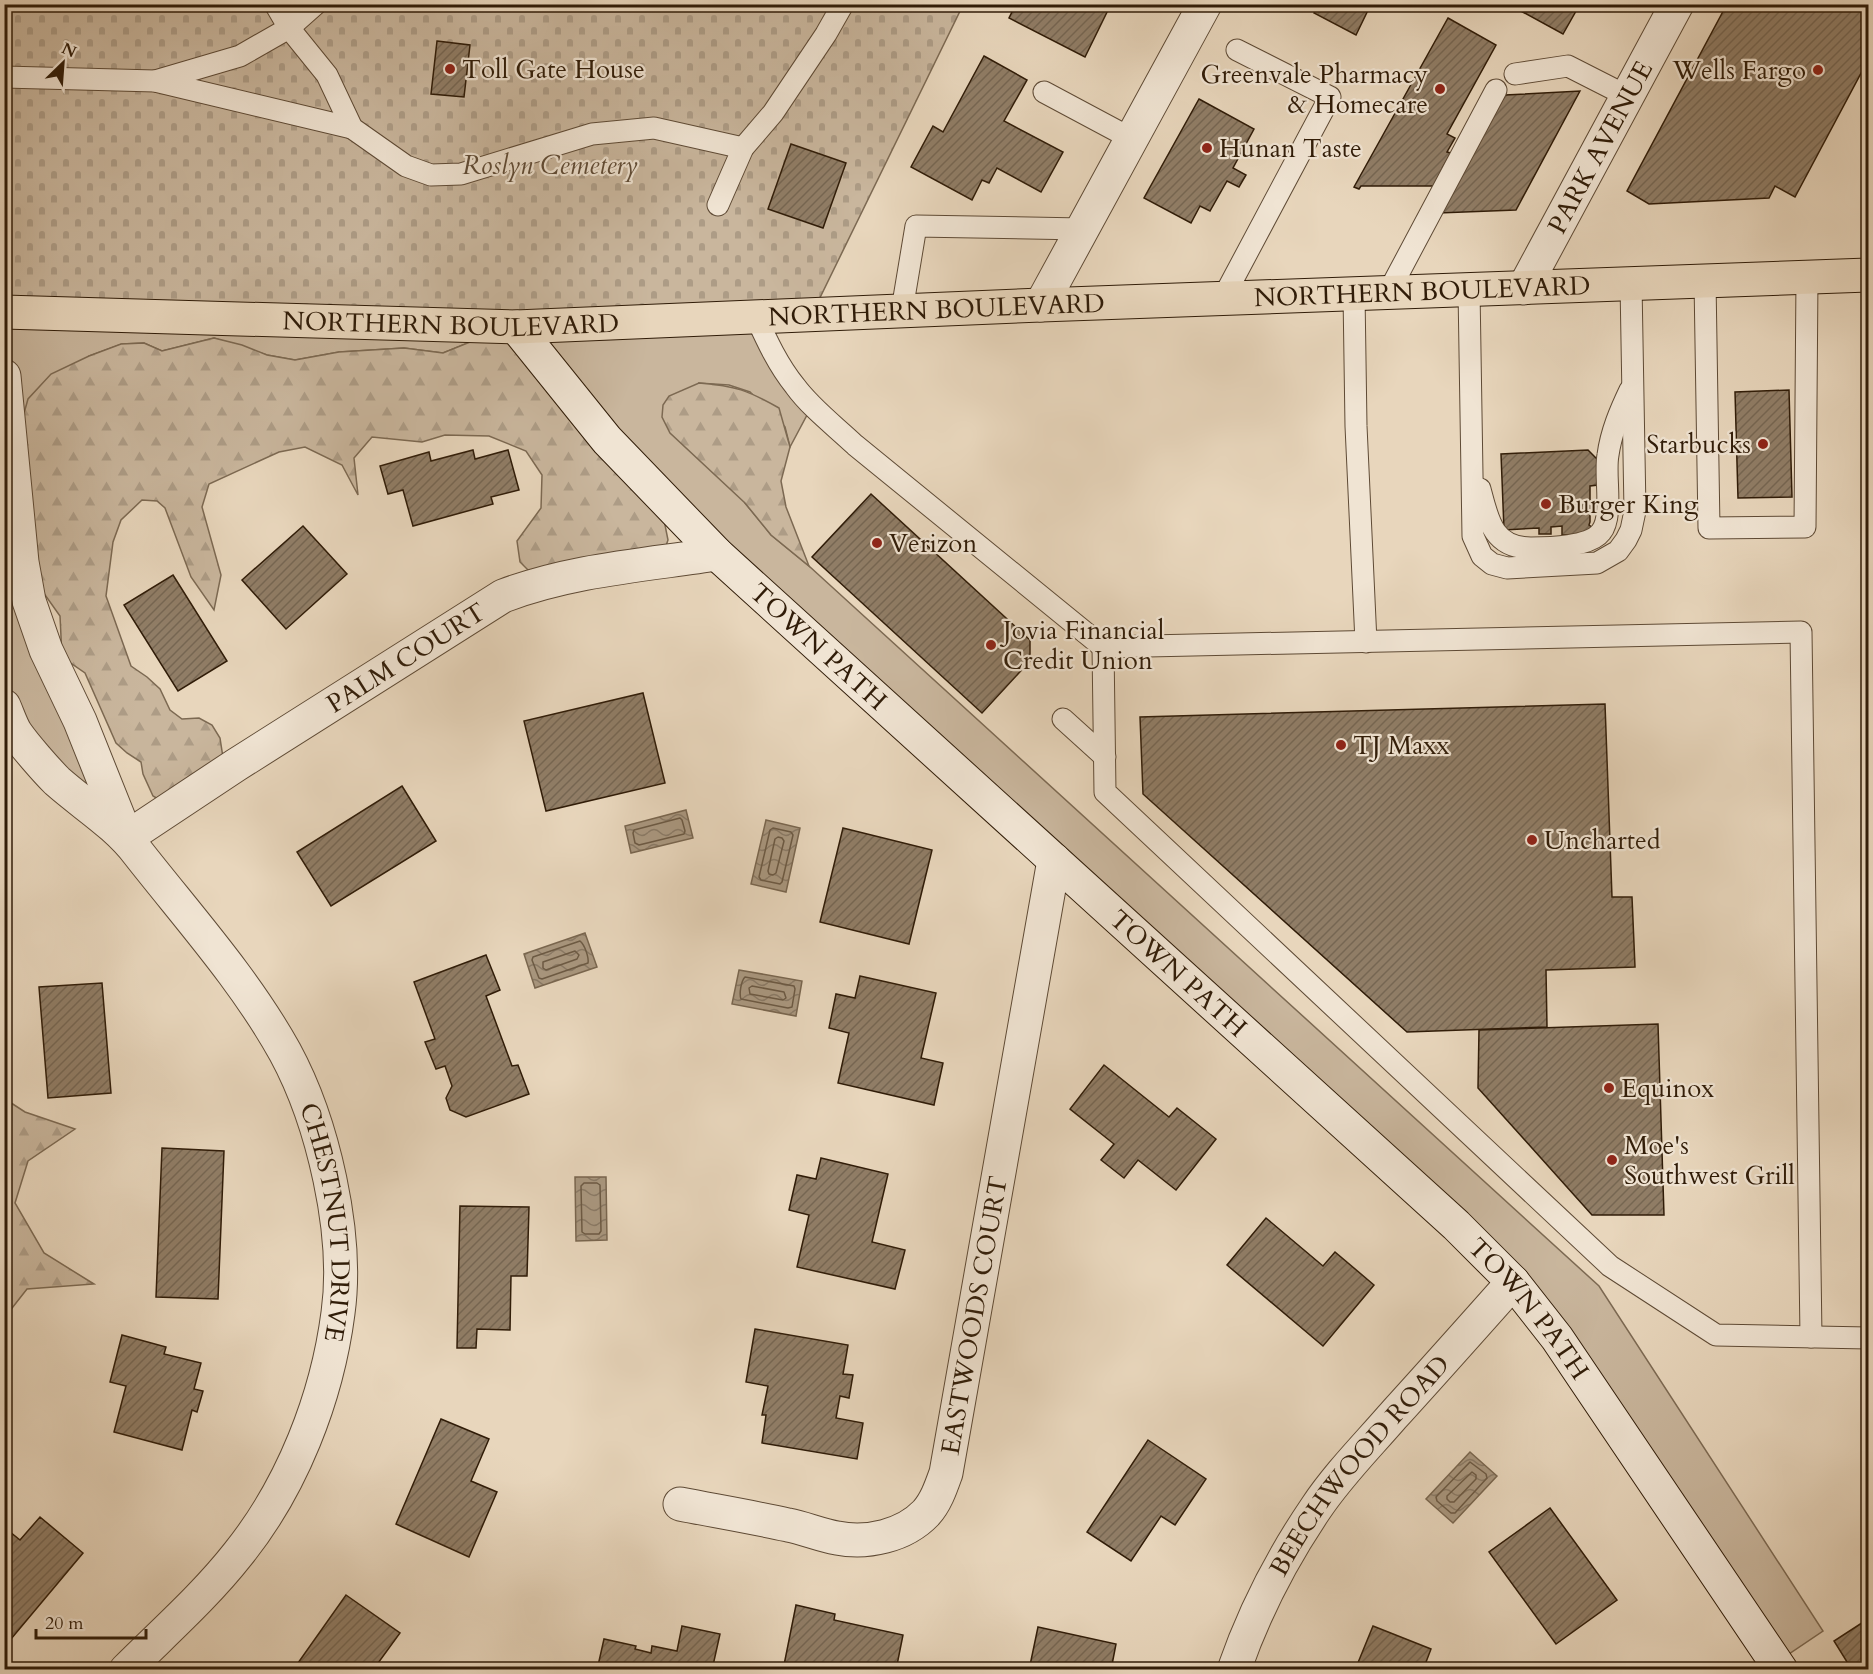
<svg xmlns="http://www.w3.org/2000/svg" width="1873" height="1674" viewBox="0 0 1873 1674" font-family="Cardo,serif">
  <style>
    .grass { fill: #c9b69d; stroke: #7c6952; stroke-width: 1.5 }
    .forest { fill: url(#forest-firs); stroke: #7c6952; stroke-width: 1.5 }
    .cemetery { fill: url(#cemetery-stones); stroke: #7c6952; stroke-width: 1.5 }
    .water { fill: url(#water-waves); stroke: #79664f; stroke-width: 1.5 }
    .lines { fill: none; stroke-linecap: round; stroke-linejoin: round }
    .shore { stroke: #6c5a44; stroke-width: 1.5 }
    .building { fill: url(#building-hatch); stroke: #301c08; stroke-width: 1.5 }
    .lane-casing { stroke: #5e4a35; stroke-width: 23 }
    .street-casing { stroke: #5e4a35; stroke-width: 35 }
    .secondary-casing { stroke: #301c08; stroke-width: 35 }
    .primary-casing { stroke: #301c08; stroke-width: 35 }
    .lane { stroke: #f0e4d3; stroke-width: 21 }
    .street { stroke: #f0e4d3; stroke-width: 33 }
    .secondary { stroke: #f0e4d3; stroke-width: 33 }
    .primary { stroke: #e8d6bc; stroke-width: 33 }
    .poi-dot { fill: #8f2418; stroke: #f0e4d3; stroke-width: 2 }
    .labels { text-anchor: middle; stroke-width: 4.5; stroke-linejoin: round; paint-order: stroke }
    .poi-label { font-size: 26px; fill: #301c08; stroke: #f0e4d3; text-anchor: start }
    .street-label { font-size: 26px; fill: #301c08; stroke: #f0e4d3 }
    .park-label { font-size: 26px; font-style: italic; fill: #5e4a35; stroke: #f0e4d3 }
  </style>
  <defs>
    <pattern id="forest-firs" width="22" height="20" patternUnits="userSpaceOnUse" patternTransform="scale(1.5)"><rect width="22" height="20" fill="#c9b69d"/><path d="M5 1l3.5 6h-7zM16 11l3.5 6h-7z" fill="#ad9c86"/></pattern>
    <pattern id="cemetery-stones" width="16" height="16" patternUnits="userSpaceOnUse" patternTransform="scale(1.5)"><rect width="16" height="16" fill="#c9b69d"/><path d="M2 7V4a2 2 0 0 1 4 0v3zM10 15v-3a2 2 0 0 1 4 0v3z" fill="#ad9c86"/></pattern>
    <pattern id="water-waves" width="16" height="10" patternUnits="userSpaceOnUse" patternTransform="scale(1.5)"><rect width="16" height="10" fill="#a9977f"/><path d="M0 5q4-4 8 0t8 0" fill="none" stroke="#8a7a66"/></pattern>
    <pattern id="building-hatch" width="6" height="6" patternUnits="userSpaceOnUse" patternTransform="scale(1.5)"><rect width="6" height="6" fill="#907d66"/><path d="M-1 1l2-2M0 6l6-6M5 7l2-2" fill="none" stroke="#766652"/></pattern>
  </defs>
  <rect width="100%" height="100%" fill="#e8d6bc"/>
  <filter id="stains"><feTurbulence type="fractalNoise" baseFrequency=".00333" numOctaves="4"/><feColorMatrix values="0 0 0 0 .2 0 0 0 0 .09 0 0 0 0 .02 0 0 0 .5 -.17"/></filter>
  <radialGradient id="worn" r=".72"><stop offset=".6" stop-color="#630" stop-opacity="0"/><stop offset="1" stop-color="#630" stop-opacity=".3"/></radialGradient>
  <polygon class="grass" points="5,312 747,317 807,415 790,447 785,427 750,392 729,385 699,383 745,503 771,535 809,566 1599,1286 1823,1631 1777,1662 1557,1338 470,342 443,353 404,348 339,352 295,360 267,355 214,338 162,351 144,343 122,344 89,356 38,585 46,596 29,601 126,838 5,736"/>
  <g class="forest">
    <polygon points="214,338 242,345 267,355 295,360 339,352 404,348 443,353 470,342 518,342 664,520 668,540 661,560 536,578 520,562 517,541 541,508 542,475 526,451 489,436 445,435 422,442 372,437 354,458 358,495 342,465 305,447 279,452 209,484 202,507 221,575 214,610 191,577 165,508 157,501 142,500 121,520 113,542 106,596 131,666 147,677 160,689 170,710 182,719 199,718 212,725 220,738 224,764 176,810 153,796 143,774 141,762 127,753 116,743 85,673 62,657 60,616 38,585 19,431 28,399 51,374 89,356 121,344 144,343 162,351"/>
    <path d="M699 383C736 386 747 390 779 408L790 447 781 481 786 507 809 566 771 535 745 503 670 433 662 417 663 405 669 396Z"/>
    <polygon points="5,1099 25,1112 75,1129 28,1161 15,1203 44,1253 94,1284 27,1289 5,1317"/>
  </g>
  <polygon class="cemetery" points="5,5 963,5 812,314 5,312"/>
  <g class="water">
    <polygon points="686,810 693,838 631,853 625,826"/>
    <polygon points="766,820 800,828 786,892 751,884"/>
    <polygon points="585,933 597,967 535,988 524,954"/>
    <polygon points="739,970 802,981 796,1016 732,1004"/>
    <polygon points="575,1177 606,1177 607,1240 576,1241"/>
    <polygon points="1470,1452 1497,1476 1453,1523 1426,1499"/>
  </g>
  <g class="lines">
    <g class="shore">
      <polygon points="680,818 682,820 685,831 684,834 639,845 635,843 633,833 634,830"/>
      <polygon points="773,828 791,832 793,835 782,882 780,884 761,880 759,877 770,830"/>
      <polygon points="778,837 782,838 784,841 776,873 773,875 769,874 768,871 775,839"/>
      <path d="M580 941C585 945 589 958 588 963L542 979 539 978 532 960 533 957Z"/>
      <polygon points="575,951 579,955 577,959 546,970 543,968 543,962"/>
      <path d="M745 977 794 986 795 989 792 1007 788 1008 741 999C739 994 741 981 745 977Z"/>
      <polygon points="752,986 784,992 786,998 783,1000 750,994 749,988"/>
      <polygon points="584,1183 597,1183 600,1185 601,1231 599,1234 585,1234 582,1232 581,1186"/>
      <polygon points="1470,1462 1486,1474 1487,1478 1455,1513 1451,1513 1437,1501 1436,1497"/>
      <polygon points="1472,1472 1476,1475 1476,1479 1454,1502 1450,1502 1447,1499 1447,1496"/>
    </g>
  </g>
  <g class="building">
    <polygon points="1016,4 1111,4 1085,57 1009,18"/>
    <polygon points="1319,4 1371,4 1356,35 1314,13"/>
    <polygon points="1508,4 1580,4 1563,34"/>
    <polygon points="1727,4 1868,4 1868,60 1795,197 1775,186 1769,198 1649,204 1627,191"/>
    <polygon points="1448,18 1496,45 1447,134 1455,138 1447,152 1451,153 1443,167 1448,166 1437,186 1361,186 1359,189 1354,187"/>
    <polygon points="437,41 470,45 464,97 431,94"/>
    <polygon points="984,56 1027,80 1004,121 1063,152 1041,192 997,168 989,183 982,180 972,200 911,167 933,126 943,132"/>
    <polygon points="1580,91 1516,210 1439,213 1505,95"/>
    <polygon points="1199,99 1254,129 1233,168 1246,175 1239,187 1227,181 1210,211 1200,206 1191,223 1144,198"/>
    <polygon points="791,144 846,163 823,228 768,209"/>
    <polygon points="1789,390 1792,497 1738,498 1735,392"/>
    <polygon points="1863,435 1868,435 1868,542 1866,542"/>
    <polygon points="473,450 475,459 508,450 519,490 491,497 493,504 413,526 403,490 388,494 380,466 429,452 431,461"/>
    <polygon points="1588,450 1597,459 1598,485 1590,486 1590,522 1589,525 1593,528 1583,534 1562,535 1562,526 1551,527 1551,534 1539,534 1539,528 1504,530 1501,454"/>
    <polygon points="871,494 1030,640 1030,661 982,713 812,557"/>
    <polygon points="303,526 347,574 286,629 242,580"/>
    <polygon points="173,575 227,661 178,691 124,605"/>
    <polygon points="643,693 665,783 546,811 524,721"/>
    <polygon points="1605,704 1612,897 1632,897 1635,967 1546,970 1547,1027 1407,1032 1143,794 1140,717"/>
    <polygon points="402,786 436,841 331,906 297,852"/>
    <polygon points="843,828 932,850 909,944 820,922"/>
    <polygon points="486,955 500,990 486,996 512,1066 518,1065 529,1094 466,1117 450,1110 446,1098 452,1086 445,1066 436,1069 425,1042 435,1039 414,982"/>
    <polygon points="860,976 936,993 921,1058 943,1063 934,1105 838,1083 849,1033 829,1028 836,994 855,998"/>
    <polygon points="102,983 111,1093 48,1098 39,987"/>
    <polygon points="1658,1024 1664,1215 1592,1215 1478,1088 1479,1030"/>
    <polygon points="1104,1065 1169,1117 1177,1108 1216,1139 1176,1190 1138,1160 1124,1178 1101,1160 1114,1144 1070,1109"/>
    <polygon points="162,1148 224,1151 218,1299 156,1297"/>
    <polygon points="821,1158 888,1174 872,1242 905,1250 895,1289 797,1267 809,1215 789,1210 797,1175 816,1179"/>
    <polygon points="460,1206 529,1207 527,1276 511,1276 510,1330 477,1329 476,1348 457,1348"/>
    <polygon points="1266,1218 1323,1266 1335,1252 1374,1285 1323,1346 1227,1265"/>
    <polygon points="755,1329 848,1345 843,1374 853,1375 849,1398 840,1396 836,1418 863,1423 857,1459 762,1443 766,1415 762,1415 768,1386 746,1382"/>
    <polygon points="122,1335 166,1347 164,1354 201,1363 194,1389 203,1391 197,1412 192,1410 182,1450 114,1432 126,1386 110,1382"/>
    <polygon points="441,1419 489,1439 471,1481 497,1492 469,1557 396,1524"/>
    <polygon points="1148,1440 1206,1479 1175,1525 1161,1516 1131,1561 1087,1532"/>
    <polygon points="1550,1508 1617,1600 1556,1644 1489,1552"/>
    <polygon points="40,1517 83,1553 11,1639 4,1634 4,1527 20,1540"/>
    <polygon points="346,1595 400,1633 373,1670 293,1670"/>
    <polygon points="796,1605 835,1614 834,1620 903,1635 896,1670 783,1670"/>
    <polygon points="1868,1619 1868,1670 1852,1670 1834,1641"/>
    <polygon points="682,1626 720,1634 712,1670 597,1670 604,1639 636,1646 635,1649 651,1653 652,1646 677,1651"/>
    <polygon points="1373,1626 1431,1649 1423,1670 1355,1670"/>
    <polygon points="1038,1627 1116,1644 1111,1670 1029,1670"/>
  </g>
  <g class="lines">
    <defs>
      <g id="lane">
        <polyline points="275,4 289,28 327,75 352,128 406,166 431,175 461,174 592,134 654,128 743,148"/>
        <polyline points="1515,74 1568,66 1627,96"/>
        <polyline points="4,77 155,81 352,128"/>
        <polyline points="155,81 240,56 289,28 316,4"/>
        <polyline points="1044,92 1132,139"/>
        <polyline points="718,205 743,148 773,113 826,34 843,4"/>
        <polyline points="1705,281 1709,528 1805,527 1807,278"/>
        <polyline points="1469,290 1473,536 1482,556 1492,564 1507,568 1597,563 1618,551 1626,540 1631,530 1635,511 1631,284"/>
        <polyline points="1388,293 1496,90"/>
        <polyline points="1354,294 1356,426 1366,642"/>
        <polyline points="1223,298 1330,97 1237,50"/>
        <polyline points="902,310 916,226 1083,229"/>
        <path d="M756 317C767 341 778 365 795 386 811 408 835 426 855 445L1103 647 1801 632 1811 1337"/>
        <path d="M1480 489C1488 520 1493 548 1531 548 1549 548 1590 547 1601 532 1614 516 1604 475 1608 455 1611 432 1620 411 1630 390"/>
        <polyline points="1103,647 1105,792 1610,1266 1716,1335 1868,1338"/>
        <polyline points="1063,719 1105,757"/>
      </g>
      <g id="street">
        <path id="s1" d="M1524 288 1677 4"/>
        <polyline points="1041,305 1205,4"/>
        <polyline points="4,376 22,562 29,601 46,650 80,721 126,836"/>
        <path id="s2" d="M4 706C8 715 11 725 16 733 25 746 46 770 57 781 84 805 116 824 138 853 189 918 245 980 285 1052 323 1122 349 1234 338 1313 327 1398 292 1487 238 1554 205 1596 164 1632 126 1670"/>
        <path id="s3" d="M126 838 236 765 503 596C571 570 645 565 717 554"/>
        <path id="s4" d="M680 1504C716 1511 752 1517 788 1525 804 1528 820 1535 837 1538 867 1544 904 1536 926 1513 936 1502 941 1487 946 1473L1054 860"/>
        <path id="s5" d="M1234 1670C1254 1612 1282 1558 1316 1508 1338 1475 1366 1447 1392 1417 1433 1372 1473 1327 1513 1282"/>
      </g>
      <g id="secondary">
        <path id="s6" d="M516 327 607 440 717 554 1456 1225 1513 1282 1557 1338 1781 1670"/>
      </g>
      <g id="primary">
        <path id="s7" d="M4 312 516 327 1041 305 1868 275"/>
      </g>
    </defs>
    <use href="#lane" class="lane-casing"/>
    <use href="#street" class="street-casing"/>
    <use href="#secondary" class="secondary-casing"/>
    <use href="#primary" class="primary-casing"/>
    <use href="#lane" class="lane"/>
    <use href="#street" class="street"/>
    <use href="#secondary" class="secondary"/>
    <use href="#primary" class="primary"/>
  </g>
  <g class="poi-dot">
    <circle cx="450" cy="69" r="6"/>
    <circle cx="1818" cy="70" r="6"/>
    <circle cx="1440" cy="89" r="6"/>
    <circle cx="1207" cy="148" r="6"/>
    <circle cx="1763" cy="444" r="6"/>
    <circle cx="1546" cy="504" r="6"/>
    <circle cx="877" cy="543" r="6"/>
    <circle cx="991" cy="645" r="6"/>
    <circle cx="1341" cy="745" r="6"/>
    <circle cx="1532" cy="840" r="6"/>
    <circle cx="1609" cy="1088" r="6"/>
    <circle cx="1612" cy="1160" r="6"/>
  </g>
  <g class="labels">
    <g class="poi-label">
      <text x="462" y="78">Toll Gate House</text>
      <text x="1806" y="79" text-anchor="end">Wells Fargo</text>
      <text x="1428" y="83" text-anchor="end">Greenvale Pharmacy<tspan x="1428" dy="30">&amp; Homecare</tspan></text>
      <text x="1219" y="157">Hunan Taste</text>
      <text x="1751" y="453" text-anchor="end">Starbucks</text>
      <text x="1558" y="513">Burger King</text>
      <text x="889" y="552">Verizon</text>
      <text x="1003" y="639">Jovia Financial<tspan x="1003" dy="30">Credit Union</tspan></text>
      <text x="1353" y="754">TJ Maxx</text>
      <text x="1544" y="849">Uncharted</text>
      <text x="1621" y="1097">Equinox</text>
      <text x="1624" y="1154">Moe's<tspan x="1624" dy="30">Southwest Grill</tspan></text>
    </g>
    <g class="street-label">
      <text dy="9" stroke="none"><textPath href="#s1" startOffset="160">PARK AVENUE</textPath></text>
      <text dy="9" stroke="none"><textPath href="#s7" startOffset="1419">NORTHERN BOULEVARD</textPath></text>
      <text dy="9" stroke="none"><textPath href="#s7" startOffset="933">NORTHERN BOULEVARD</textPath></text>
      <text dy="9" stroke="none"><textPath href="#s7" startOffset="447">NORTHERN BOULEVARD</textPath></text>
      <text dy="9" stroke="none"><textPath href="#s6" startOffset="441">TOWN PATH</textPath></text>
      <text dy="9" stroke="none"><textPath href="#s3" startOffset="333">PALM COURT</textPath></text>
      <text dy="9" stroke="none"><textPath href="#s6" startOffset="927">TOWN PATH</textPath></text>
      <text dy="9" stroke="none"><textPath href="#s2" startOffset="627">CHESTNUT DRIVE</textPath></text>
      <text dy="9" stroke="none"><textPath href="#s6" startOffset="1413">TOWN PATH</textPath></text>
      <text dy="9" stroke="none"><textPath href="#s4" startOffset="462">EASTWOODS COURT</textPath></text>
      <text dy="9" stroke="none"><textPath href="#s5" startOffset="242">BEECHWOOD ROAD</textPath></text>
    </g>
    <g class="park-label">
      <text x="550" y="174">Roslyn Cemetery</text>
    </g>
  </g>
  <rect width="1873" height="1674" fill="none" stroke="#e8d6bc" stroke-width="24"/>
  <rect x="6" y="6" width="1861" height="1662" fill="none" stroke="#301c08" stroke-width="3"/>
  <rect x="12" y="12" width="1849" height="1650" fill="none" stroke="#301c08" stroke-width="1.5"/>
  <g transform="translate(63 63) rotate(25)" stroke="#f0e4d3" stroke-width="4.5" paint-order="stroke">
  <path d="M0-4.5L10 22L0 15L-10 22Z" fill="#301c08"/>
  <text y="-9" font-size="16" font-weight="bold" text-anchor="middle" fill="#301c08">N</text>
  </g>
  <path d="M36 1629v9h110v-9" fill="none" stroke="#301c08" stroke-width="3"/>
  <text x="45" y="1629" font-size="18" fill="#301c08" stroke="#f0e4d3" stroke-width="4.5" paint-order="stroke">20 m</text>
  <rect width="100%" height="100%" filter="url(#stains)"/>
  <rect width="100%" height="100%" fill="url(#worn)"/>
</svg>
